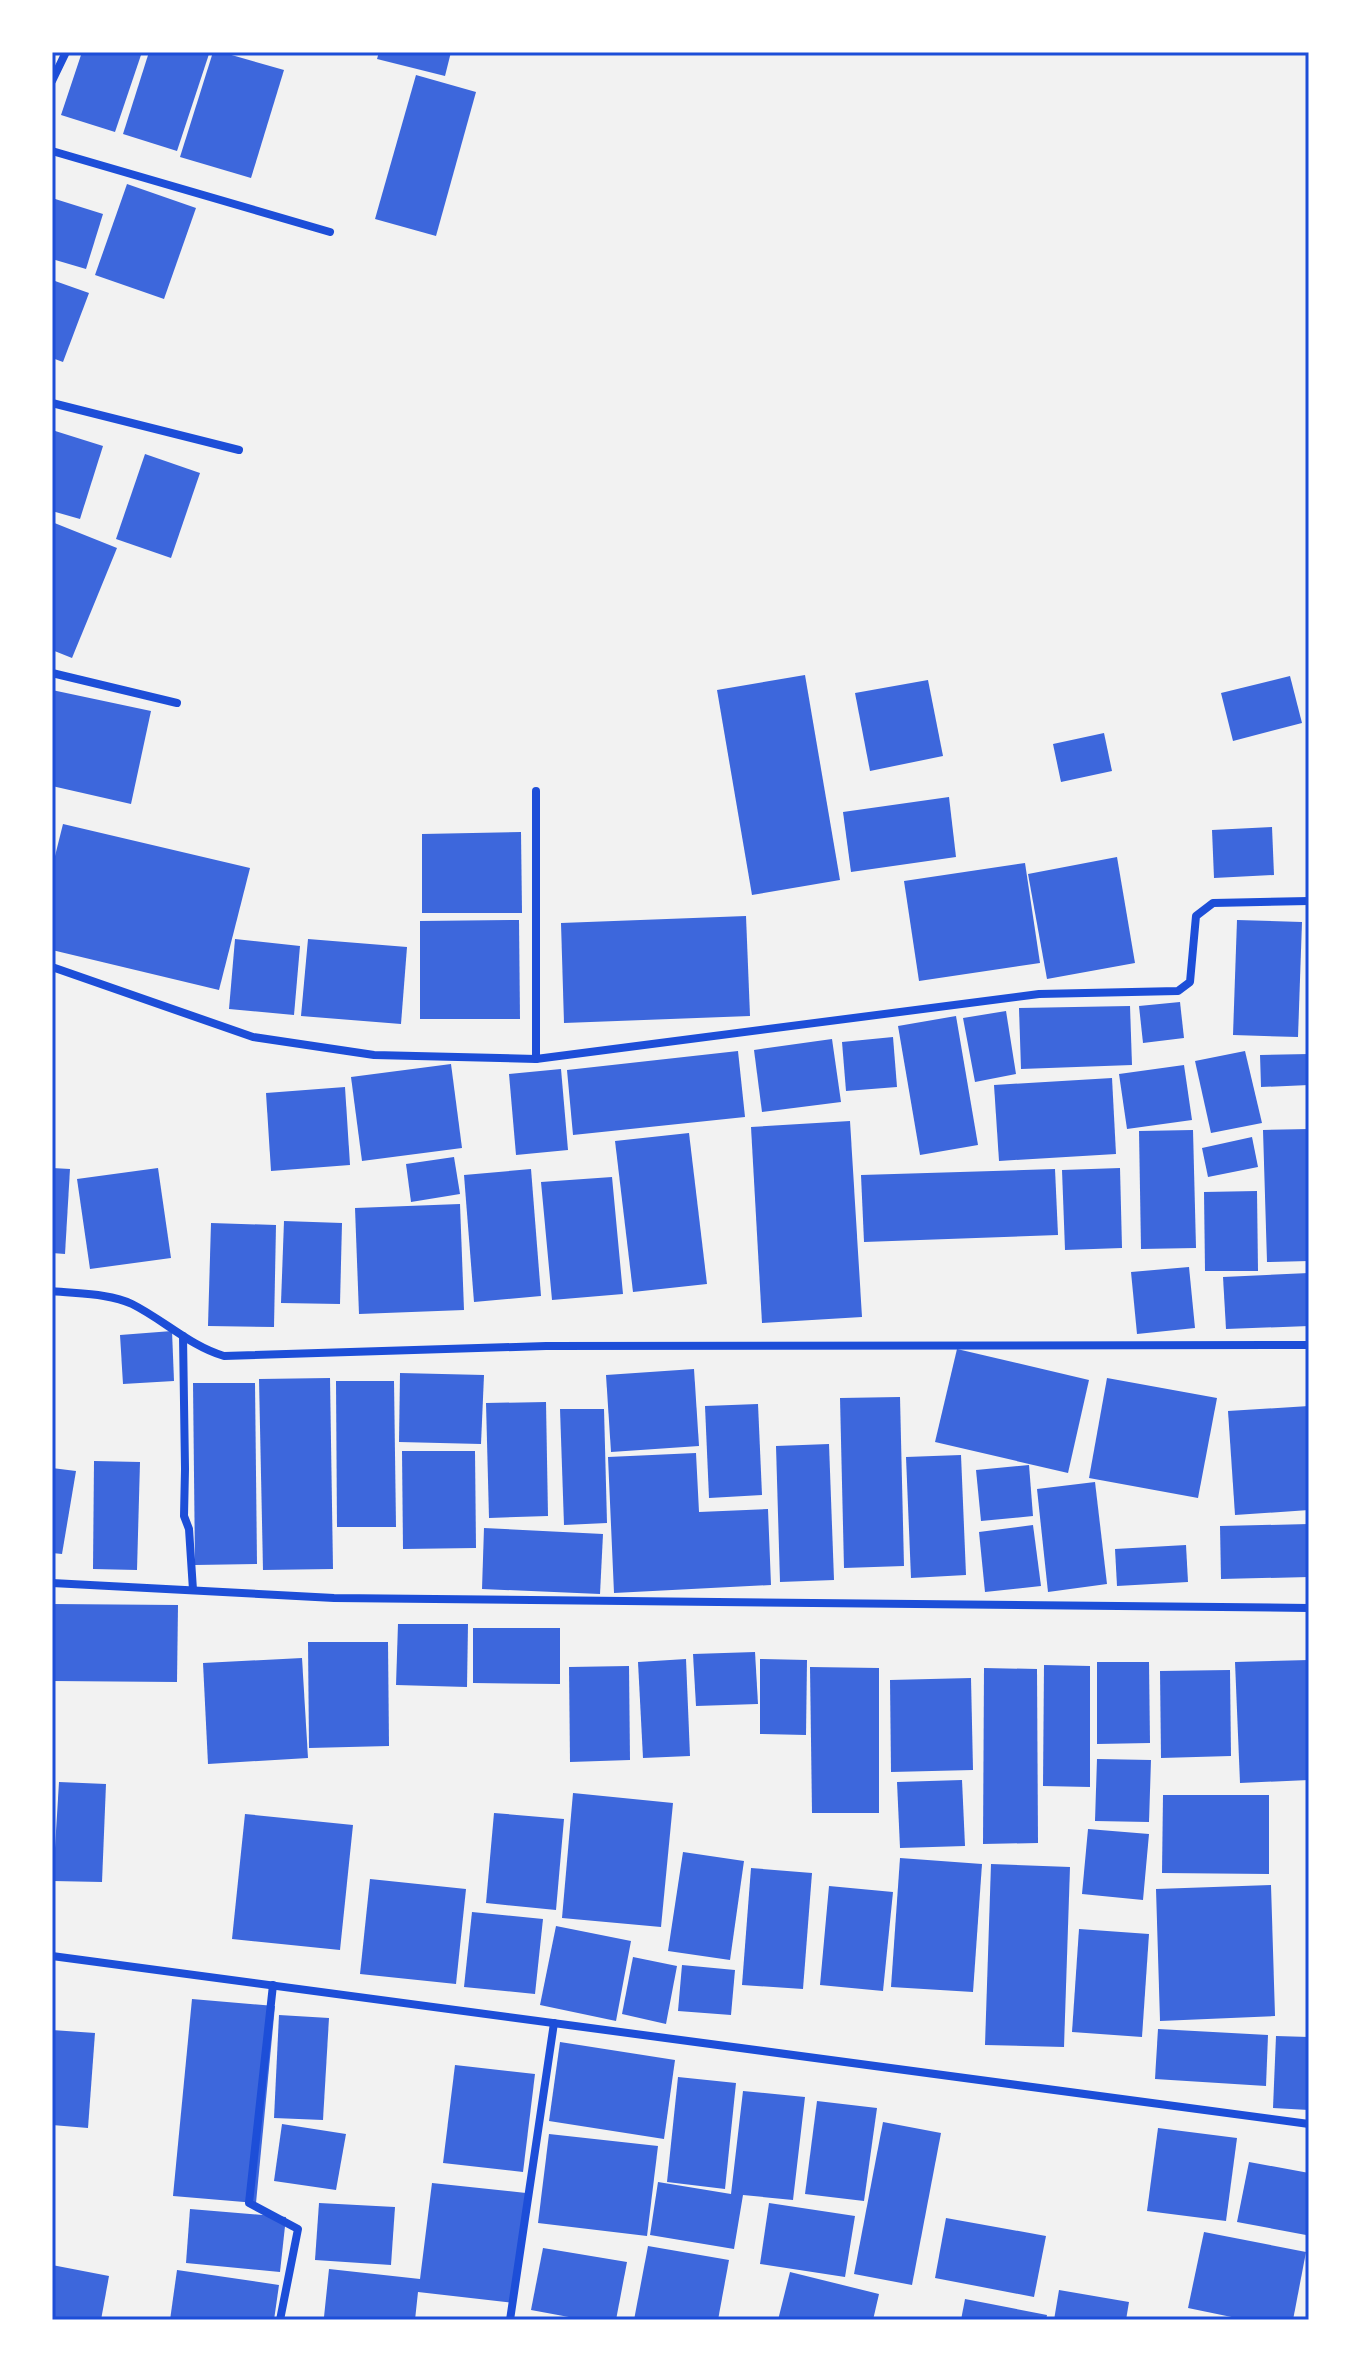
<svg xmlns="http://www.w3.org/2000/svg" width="1361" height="2372" viewBox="0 0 1361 2372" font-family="Roboto,sans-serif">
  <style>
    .building { fill: #3d67dc }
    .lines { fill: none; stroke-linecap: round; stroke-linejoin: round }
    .minor { stroke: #1d4ed8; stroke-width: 8 }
    .neatline { fill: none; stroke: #1d4ed8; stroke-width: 3 }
  </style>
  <rect width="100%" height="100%" fill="#f2f2f2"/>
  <g class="building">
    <polygon points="82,52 142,52 115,132 61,115"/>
    <polygon points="149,52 209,54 177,151 123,134"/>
    <polygon points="213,52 221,52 284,70 251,178 180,157"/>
    <polygon points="379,52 451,52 445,76 377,59"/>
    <polygon points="416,75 476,92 436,236 375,219"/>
    <polygon points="127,184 196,208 164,299 95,275"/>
    <polygon points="52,198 103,214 86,269 52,259"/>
    <polygon points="55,281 89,293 63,362 52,358 52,289"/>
    <polygon points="52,430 103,446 80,519 52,511"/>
    <polygon points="145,454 200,473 171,558 116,539"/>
    <polygon points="52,522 117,548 72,658 52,650"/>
    <polygon points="805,675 840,880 752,895 717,690"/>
    <polygon points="1290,676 1302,723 1233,741 1221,693"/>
    <polygon points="928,680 943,756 870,771 855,693"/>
    <polygon points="52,690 151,711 131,804 52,786"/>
    <polygon points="1104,733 1112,771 1061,782 1053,744"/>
    <polygon points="949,797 956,857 851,872 843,812"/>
    <polygon points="63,824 250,868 219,990 52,950 52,868"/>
    <polygon points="1272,827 1274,875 1214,878 1212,830"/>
    <polygon points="521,832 522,913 422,913 422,834"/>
    <polygon points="1117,857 1135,963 1047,979 1028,874"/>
    <polygon points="1025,863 1040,963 919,981 904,881"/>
    <polygon points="746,916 750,1016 564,1023 561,923"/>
    <polygon points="519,920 520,1019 420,1019 420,921"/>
    <polygon points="1237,920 1302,922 1298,1037 1233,1035"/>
    <polygon points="235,939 300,946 294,1015 229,1009"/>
    <polygon points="308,939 407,947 401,1024 301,1016"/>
    <polygon points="1180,1002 1184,1038 1143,1043 1139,1006"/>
    <polygon points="1130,1006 1132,1065 1021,1069 1019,1008"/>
    <polygon points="1006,1011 1016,1074 975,1082 963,1018"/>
    <polygon points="956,1016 978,1145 920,1155 898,1026"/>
    <polygon points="893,1037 897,1087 846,1091 842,1042"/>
    <polygon points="832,1039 841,1102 762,1112 754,1050"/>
    <polygon points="738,1051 745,1117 573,1135 567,1070"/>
    <polygon points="1245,1051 1262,1123 1211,1133 1195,1061"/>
    <polygon points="1309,1054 1309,1085 1261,1087 1260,1055"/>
    <polygon points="451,1064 462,1148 362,1161 351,1077"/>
    <polygon points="1184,1065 1192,1120 1127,1129 1119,1074"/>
    <polygon points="561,1069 568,1150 516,1155 509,1074"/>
    <polygon points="1112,1078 1116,1154 999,1161 994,1085"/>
    <polygon points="345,1087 350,1165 271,1171 266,1093"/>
    <polygon points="850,1121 862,1317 762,1323 751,1127"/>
    <polygon points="1309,1129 1309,1261 1267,1262 1263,1130"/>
    <polygon points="1193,1130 1196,1248 1141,1249 1139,1131"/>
    <polygon points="689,1133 707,1284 633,1292 615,1141"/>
    <polygon points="1252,1137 1258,1167 1208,1177 1202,1148"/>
    <polygon points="454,1157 460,1194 411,1202 406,1164"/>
    <polygon points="52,1168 70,1169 65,1254 52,1253"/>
    <polygon points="158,1168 171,1258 90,1269 77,1179"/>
    <polygon points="1120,1168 1122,1248 1065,1250 1062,1170"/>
    <polygon points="531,1169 541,1296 474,1302 464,1175"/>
    <polygon points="1055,1169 1058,1235 864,1242 861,1175"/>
    <polygon points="612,1177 623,1294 552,1300 541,1182"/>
    <polygon points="1257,1191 1258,1271 1205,1271 1204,1192"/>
    <polygon points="460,1204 464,1310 359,1314 355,1208"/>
    <polygon points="284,1221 342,1223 340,1304 281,1303"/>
    <polygon points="211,1223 276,1225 274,1327 208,1326"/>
    <polygon points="1189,1267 1195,1328 1137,1334 1131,1272"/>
    <polygon points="1309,1273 1309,1326 1226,1329 1223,1277"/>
    <polygon points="172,1331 174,1381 123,1384 120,1335"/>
    <polygon points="957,1349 1089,1380 1068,1473 935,1442"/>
    <polygon points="694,1369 699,1446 611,1452 606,1375"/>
    <polygon points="400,1373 484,1375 481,1444 399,1442"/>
    <polygon points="330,1378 333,1569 263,1570 259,1379"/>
    <polygon points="1107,1378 1217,1398 1198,1498 1089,1478"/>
    <polygon points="336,1381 394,1381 396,1527 337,1527"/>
    <polygon points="193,1383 255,1383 257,1564 195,1565"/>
    <polygon points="900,1397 904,1566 844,1568 840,1398"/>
    <polygon points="546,1402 548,1516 489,1518 486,1403"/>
    <polygon points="758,1404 762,1495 709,1498 705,1406"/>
    <polygon points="1309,1406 1309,1510 1235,1515 1228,1411"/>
    <polygon points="560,1409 604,1409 607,1523 564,1525"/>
    <polygon points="829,1444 834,1580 780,1582 776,1446"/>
    <polygon points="402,1451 475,1451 476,1548 403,1549"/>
    <polygon points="696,1453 699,1512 768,1509 771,1585 614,1593 608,1457"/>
    <polygon points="961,1455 966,1575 911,1578 906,1457"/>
    <polygon points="94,1461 140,1462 137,1570 93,1569"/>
    <polygon points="1029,1465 1033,1516 981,1521 976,1470"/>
    <polygon points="52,1468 76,1471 62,1554 52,1553"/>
    <polygon points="1095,1482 1107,1584 1048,1592 1037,1489"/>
    <polygon points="1309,1524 1309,1577 1221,1579 1220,1526"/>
    <polygon points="1033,1525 1041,1586 985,1592 979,1532"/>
    <polygon points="484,1528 603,1534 600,1594 482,1589"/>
    <polygon points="1186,1545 1188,1582 1117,1586 1115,1549"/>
    <polygon points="52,1604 178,1605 177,1682 52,1681"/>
    <polygon points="398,1624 468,1624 467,1687 396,1685"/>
    <polygon points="473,1628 560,1628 560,1684 473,1683"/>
    <polygon points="308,1642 388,1642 389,1746 309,1748"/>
    <polygon points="755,1652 758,1704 696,1706 693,1654"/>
    <polygon points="302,1658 308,1758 208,1764 203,1663"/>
    <polygon points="686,1659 690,1756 643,1758 638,1662"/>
    <polygon points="760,1659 807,1660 806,1735 760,1734"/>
    <polygon points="1309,1660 1309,1780 1240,1783 1235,1662"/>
    <polygon points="1097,1662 1149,1662 1150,1743 1097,1744"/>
    <polygon points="1044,1665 1090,1666 1090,1787 1043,1786"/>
    <polygon points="629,1666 630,1760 570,1762 569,1667"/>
    <polygon points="810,1667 879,1668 879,1813 812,1813"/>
    <polygon points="984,1668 1037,1669 1038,1843 983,1844"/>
    <polygon points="1230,1670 1231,1756 1161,1758 1160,1671"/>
    <polygon points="971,1678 973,1770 891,1772 890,1680"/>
    <polygon points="1097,1759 1151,1760 1149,1822 1095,1821"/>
    <polygon points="962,1780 965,1846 900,1848 897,1782"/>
    <polygon points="59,1782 106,1784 102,1882 53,1881"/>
    <polygon points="573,1793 673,1803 661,1927 562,1918"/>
    <polygon points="1163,1795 1269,1795 1269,1874 1162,1873"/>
    <polygon points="494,1813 564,1819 556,1910 486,1903"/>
    <polygon points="245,1814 353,1825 340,1950 232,1939"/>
    <polygon points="1088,1829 1149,1834 1143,1900 1082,1894"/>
    <polygon points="683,1852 744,1861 730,1960 668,1951"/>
    <polygon points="900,1858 982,1864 973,1992 891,1987"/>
    <polygon points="991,1864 1070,1867 1064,2047 985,2045"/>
    <polygon points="751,1868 812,1873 803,1989 742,1985"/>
    <polygon points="370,1879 466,1889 456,1984 360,1974"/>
    <polygon points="1271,1885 1275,2016 1160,2021 1156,1889"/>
    <polygon points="829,1886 893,1892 883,1991 820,1985"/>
    <polygon points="472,1912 543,1919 535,1994 464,1987"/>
    <polygon points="556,1926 631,1941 616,2021 540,2005"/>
    <polygon points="1079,1929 1149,1934 1142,2037 1072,2032"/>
    <polygon points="633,1957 677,1966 666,2024 622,2014"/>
    <polygon points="682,1965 735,1970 731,2015 678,2011"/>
    <polygon points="192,1999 275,2006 256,2203 173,2196"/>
    <polygon points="279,2015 329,2018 323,2120 274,2118"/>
    <polygon points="1158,2029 1268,2035 1266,2086 1155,2079"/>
    <polygon points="52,2030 95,2033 88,2128 52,2125"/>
    <polygon points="1276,2036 1309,2037 1309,2110 1273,2108"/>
    <polygon points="560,2042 675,2060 664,2139 549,2121"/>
    <polygon points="455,2065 535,2074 523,2172 443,2163"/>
    <polygon points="678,2077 736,2083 725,2189 667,2182"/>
    <polygon points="743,2091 805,2097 793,2200 743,2195 734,2249 650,2235 658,2182 731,2194"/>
    <polygon points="817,2101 877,2108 864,2201 805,2194"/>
    <polygon points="883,2122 941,2133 912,2285 854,2274"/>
    <polygon points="282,2124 346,2134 336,2190 274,2181"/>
    <polygon points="1158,2128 1237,2138 1226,2221 1147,2211"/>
    <polygon points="549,2134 658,2146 647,2236 538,2223"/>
    <polygon points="1249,2162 1309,2173 1309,2217 1306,2235 1237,2222"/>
    <polygon points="432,2183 526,2193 514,2303 418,2292 415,2320 350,2320 324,2317 329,2269 420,2279"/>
    <polygon points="319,2203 395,2207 391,2265 315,2260"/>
    <polygon points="769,2203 855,2216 845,2277 760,2264"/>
    <polygon points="190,2209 286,2217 280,2272 186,2263"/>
    <polygon points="946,2218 1046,2236 1034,2297 935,2278"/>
    <polygon points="1204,2232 1306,2252 1293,2320 1246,2320 1188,2308"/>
    <polygon points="648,2246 729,2260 718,2320 634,2320"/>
    <polygon points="543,2248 627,2262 616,2320 585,2320 531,2310"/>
    <polygon points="52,2265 109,2276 101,2320 52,2320"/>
    <polygon points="177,2270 279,2285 274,2320 170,2320"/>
    <polygon points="790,2272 879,2294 873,2320 778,2320"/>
    <polygon points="1059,2290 1129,2302 1126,2320 1054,2320"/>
    <polygon points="965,2299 1047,2315 1046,2320 961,2320"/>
  </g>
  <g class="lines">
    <g class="minor">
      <polyline points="52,81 66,52"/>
      <polyline points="52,151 330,232"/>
      <polyline points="52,403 239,450"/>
      <polyline points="52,673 177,703"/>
      <polyline points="536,791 536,1059"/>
      <polyline points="52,967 253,1037 374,1055 536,1059 1039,994 1178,991 1190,982 1196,916 1213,903 1309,901"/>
      <path d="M52 1291C77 1294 109 1293 132 1304 164 1320 190 1346 224 1356L546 1346 1309 1345"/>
      <polyline points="183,1336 185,1469 184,1516 189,1529 193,1590"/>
      <polyline points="52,1583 334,1598 1309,1608"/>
      <polyline points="52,1956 1309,2124"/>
      <polyline points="273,1985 249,2203 298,2229 280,2320"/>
      <polyline points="510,2320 554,2023"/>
    </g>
  </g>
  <rect width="1361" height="2372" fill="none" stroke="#ffffff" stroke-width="108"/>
  <rect x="54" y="54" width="1253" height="2264" class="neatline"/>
</svg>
